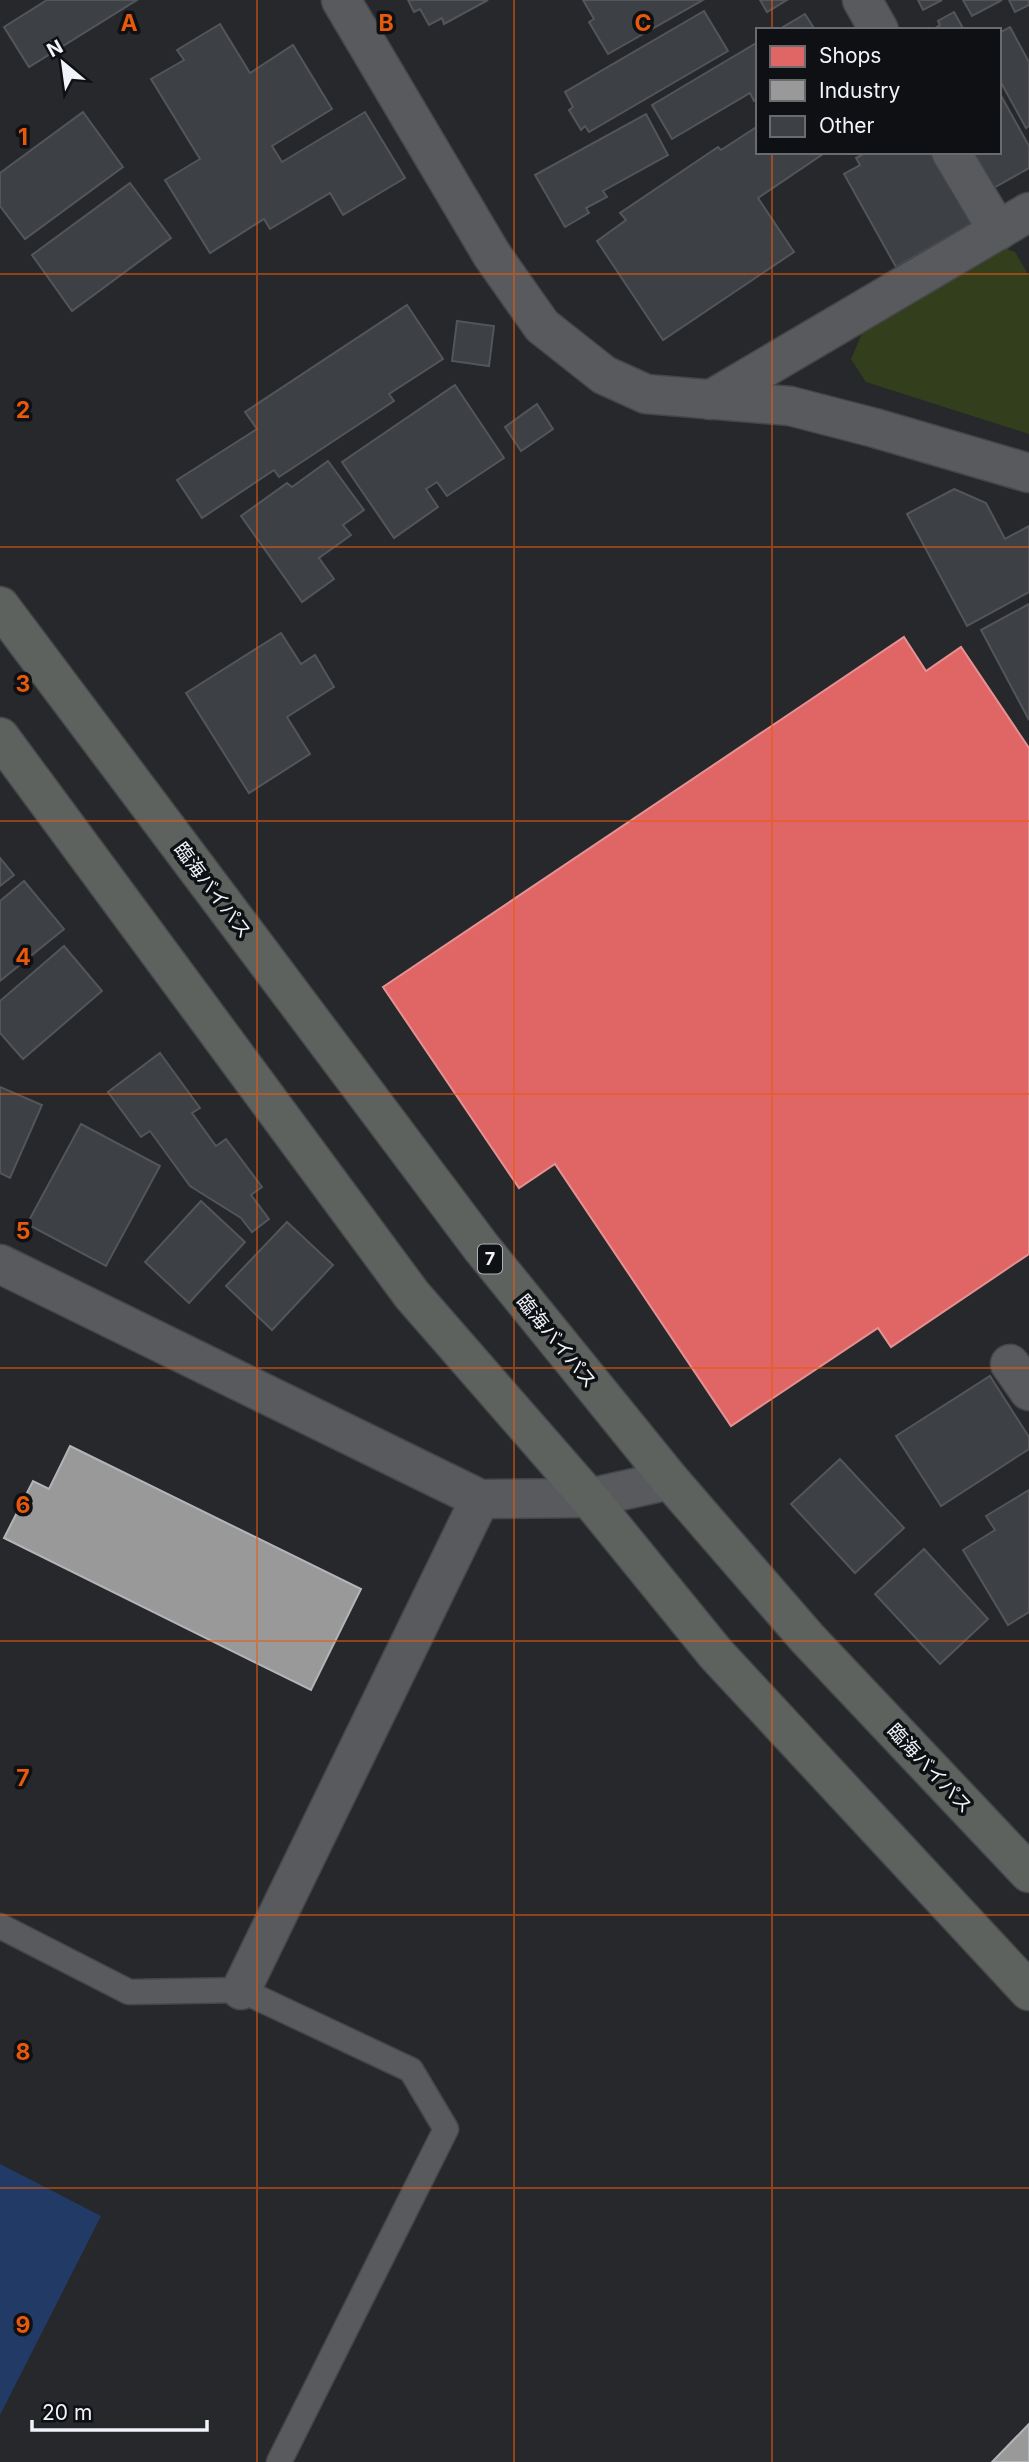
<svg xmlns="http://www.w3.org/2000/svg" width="1029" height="2462" viewBox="0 0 1029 2462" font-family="Inter,'Noto Sans JP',sans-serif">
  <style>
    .green { fill: #333f1c }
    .water { fill: #223b66 }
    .shops { fill: #e06666; stroke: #e59192; stroke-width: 2 }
    .industry { fill: #999; stroke: #b3b4b6; stroke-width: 2 }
    .building { fill: #3d4044; stroke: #545559; stroke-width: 2 }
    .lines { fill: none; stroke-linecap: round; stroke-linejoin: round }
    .service-casing { stroke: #45464a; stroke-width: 27 }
    .minor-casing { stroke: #45464a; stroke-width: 41 }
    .tertiary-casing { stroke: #45464a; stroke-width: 41 }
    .trunk-casing { stroke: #45464a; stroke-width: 41 }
    .service { stroke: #595a5d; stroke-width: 24 }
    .minor { stroke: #595a5d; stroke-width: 38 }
    .tertiary { stroke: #595a5d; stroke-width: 38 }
    .trunk { stroke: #5e625e; stroke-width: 38 }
    .grid { fill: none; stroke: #e8590c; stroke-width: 2; stroke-opacity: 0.55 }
    .labels { text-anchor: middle; stroke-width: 7; stroke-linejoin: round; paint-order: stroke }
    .shield { fill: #0e1013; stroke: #adb0b5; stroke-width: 2 }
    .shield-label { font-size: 18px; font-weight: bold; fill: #f1f4fa }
    .street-label { font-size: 19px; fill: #f1f4fa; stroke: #0e1013 }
    .grid-label { font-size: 23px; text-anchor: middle; font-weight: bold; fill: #e8590c; stroke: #0e1013; stroke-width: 7; stroke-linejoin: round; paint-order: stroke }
  </style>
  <rect width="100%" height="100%" fill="#26282c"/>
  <polygon class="green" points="1002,247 1015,252 1029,276 1029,434 866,382 851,359 865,327"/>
  <polygon class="water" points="0,2164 101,2216 0,2415"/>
  <polygon class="shops" points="904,637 926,671 961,647 1029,748 1029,1254 891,1347 878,1328 731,1426 555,1164 519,1188 383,987"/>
  <g class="industry">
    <polygon points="70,1446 361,1589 311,1690 4,1538 33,1481 49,1489"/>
    <polygon points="1029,2424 1029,2462 992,2462"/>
  </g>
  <g class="building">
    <polygon points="47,0 137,0 29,67 4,27"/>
    <polygon points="408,0 488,0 444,24 442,18 429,25 420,9 414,12"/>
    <polygon points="583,0 703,0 608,54 589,22 594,19"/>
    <polygon points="760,0 787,0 767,12"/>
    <polygon points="918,0 942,0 923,10"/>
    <polygon points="963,0 1002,0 972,16"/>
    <polygon points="1009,0 1029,0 1029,5 1015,12"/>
    <polygon points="704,11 728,51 589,132 585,126 581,130 569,110 573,107 565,92"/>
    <polygon points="954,12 964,30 932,30 940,25 938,21"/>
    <polygon points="805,14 815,30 778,30"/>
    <polygon points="220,24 250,73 293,45 332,109 272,146 282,162 365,112 405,178 343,215 330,193 270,229 264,219 210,253 165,180 200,159 151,79 184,60 177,50"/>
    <polygon points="1010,27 1029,62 1029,126 1026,128 999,79 999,33"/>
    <polygon points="758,42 758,98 754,101 750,93 672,139 652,105"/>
    <polygon points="999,92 1029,146 1029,168 992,189 972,152 999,152"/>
    <polygon points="83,112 123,167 25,239 0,206 0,173"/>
    <polygon points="646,114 668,155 603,191 607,197 586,208 589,213 565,227 535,175"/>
    <polygon points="758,126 758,152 826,152 758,198 794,252 663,340 597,241 626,220 620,213 718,147 721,150"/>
    <polygon points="867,152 931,152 972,223 896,267 844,174 860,165 856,158"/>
    <polygon points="130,183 171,238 72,311 32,255"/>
    <polygon points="407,305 443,359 389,394 394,401 279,477 274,470 202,518 177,480 257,429 245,412"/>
    <polygon points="457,321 494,326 489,366 452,361"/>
    <polygon points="455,385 504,458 447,496 437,482 426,489 438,507 394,538 342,462"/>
    <polygon points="537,404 553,429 521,451 505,427"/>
    <polygon points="328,461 364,510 343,525 351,535 319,558 334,579 302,602 241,516 287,483 292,487"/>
    <polygon points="954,489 986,503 1005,539 1029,526 1029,592 967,626 907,514"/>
    <polygon points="1029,604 1029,720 981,630"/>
    <polygon points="281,633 301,664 315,655 334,687 287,717 310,754 249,793 186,693"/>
    <polygon points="0,858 14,875 0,886"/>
    <polygon points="24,881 64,929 0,981 0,901"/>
    <polygon points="64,946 102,991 23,1059 0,1033 0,1001"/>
    <polygon points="160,1053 200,1108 192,1113 216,1146 226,1139 262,1187 251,1195 269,1219 252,1232 241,1218 190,1186 150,1131 141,1137 108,1092"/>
    <polygon points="0,1087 42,1105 10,1178 0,1173"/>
    <polygon points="81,1124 160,1166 106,1266 27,1224"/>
    <polygon points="201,1201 245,1242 189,1303 145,1262"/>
    <polygon points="287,1222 333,1265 272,1330 226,1286"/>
    <polygon points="990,1376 1029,1437 1029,1449 941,1506 896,1436"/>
    <polygon points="840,1459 904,1528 855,1573 791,1504"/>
    <polygon points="1029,1490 1029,1612 1008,1625 963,1550 995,1530 986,1516"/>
    <polygon points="924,1549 988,1619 940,1664 875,1594"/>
  </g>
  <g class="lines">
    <defs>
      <polyline id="service" points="0,1926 129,1992 241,1990 411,2070 446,2129 279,2462"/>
      <g id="minor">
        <polyline points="862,0 879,30"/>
        <polyline points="951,152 998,231"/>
        <polyline points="710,400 1029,212"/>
        <polyline points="1010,1364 1029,1391"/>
      </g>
      <g id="tertiary">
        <polyline points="341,0 492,255 542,326 604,375 646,394 790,406 875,428 1029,473"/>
        <polyline points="0,1264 480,1499 589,1498 670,1480"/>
        <polyline points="241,1990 480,1499"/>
      </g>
      <g id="trunk">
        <polyline points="0,606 481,1247 670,1480 807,1638 1029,1873"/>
        <polyline points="0,737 412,1295 589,1498 716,1654 1029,1991"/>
      </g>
    </defs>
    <use href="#service" class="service-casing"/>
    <use href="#minor" class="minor-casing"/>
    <use href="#tertiary" class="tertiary-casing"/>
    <use href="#trunk" class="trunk-casing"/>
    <use href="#service" class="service"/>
    <use href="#minor" class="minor"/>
    <use href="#tertiary" class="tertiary"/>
    <use href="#trunk" class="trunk"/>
  </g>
  <path class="grid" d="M257 0V2462M514 0V2462M772 0V30M772 152V2462M0 274H1029M0 547H1029M0 821H1029M0 1094H1029M0 1368H1029M0 1641H1029M0 1915H1029M0 2188H1029"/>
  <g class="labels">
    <rect class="shield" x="478" y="1244.5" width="24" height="29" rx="5"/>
    <g class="shield-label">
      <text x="490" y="1265">7</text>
    </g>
    <g class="street-label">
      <text transform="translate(213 890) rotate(53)" y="7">臨海バイパス</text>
      <text transform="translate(557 1341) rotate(51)" y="7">臨海バイパス</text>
      <text transform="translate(930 1768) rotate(47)" y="7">臨海バイパス</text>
    </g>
  </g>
  <g class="grid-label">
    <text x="129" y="31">A</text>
    <text x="386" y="31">B</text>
    <text x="643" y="31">C</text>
    <text x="23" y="145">1</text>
    <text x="23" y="418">2</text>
    <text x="23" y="692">3</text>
    <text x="23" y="965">4</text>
    <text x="23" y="1239">5</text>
    <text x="23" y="1513">6</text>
    <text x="23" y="1786">7</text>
    <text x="23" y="2060">8</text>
    <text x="23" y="2333">9</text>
  </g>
  <rect x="756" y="28" width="245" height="126" fill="#0e1013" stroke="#696b6f" stroke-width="2"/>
  <rect x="770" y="46" width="35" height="21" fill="#e06666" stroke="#696b6f" stroke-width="2"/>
  <text x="819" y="63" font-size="21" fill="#f1f4fa">Shops</text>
  <rect x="770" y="80" width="35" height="21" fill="#999999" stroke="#696b6f" stroke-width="2"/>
  <text x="819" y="98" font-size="21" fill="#f1f4fa">Industry</text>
  <rect x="770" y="116" width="35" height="21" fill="#3d4044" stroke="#696b6f" stroke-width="2"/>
  <text x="819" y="133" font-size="21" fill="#f1f4fa">Other</text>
  <g transform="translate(63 63) rotate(331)" stroke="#0e1013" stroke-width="5" paint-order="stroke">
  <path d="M0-5L12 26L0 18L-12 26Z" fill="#f1f4fa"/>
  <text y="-10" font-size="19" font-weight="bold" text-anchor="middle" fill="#f1f4fa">N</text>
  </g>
  <path d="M32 2420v10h175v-10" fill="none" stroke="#f1f4fa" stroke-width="3.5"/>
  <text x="42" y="2420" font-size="21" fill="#f1f4fa" stroke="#0e1013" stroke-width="5" paint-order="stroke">20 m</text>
</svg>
